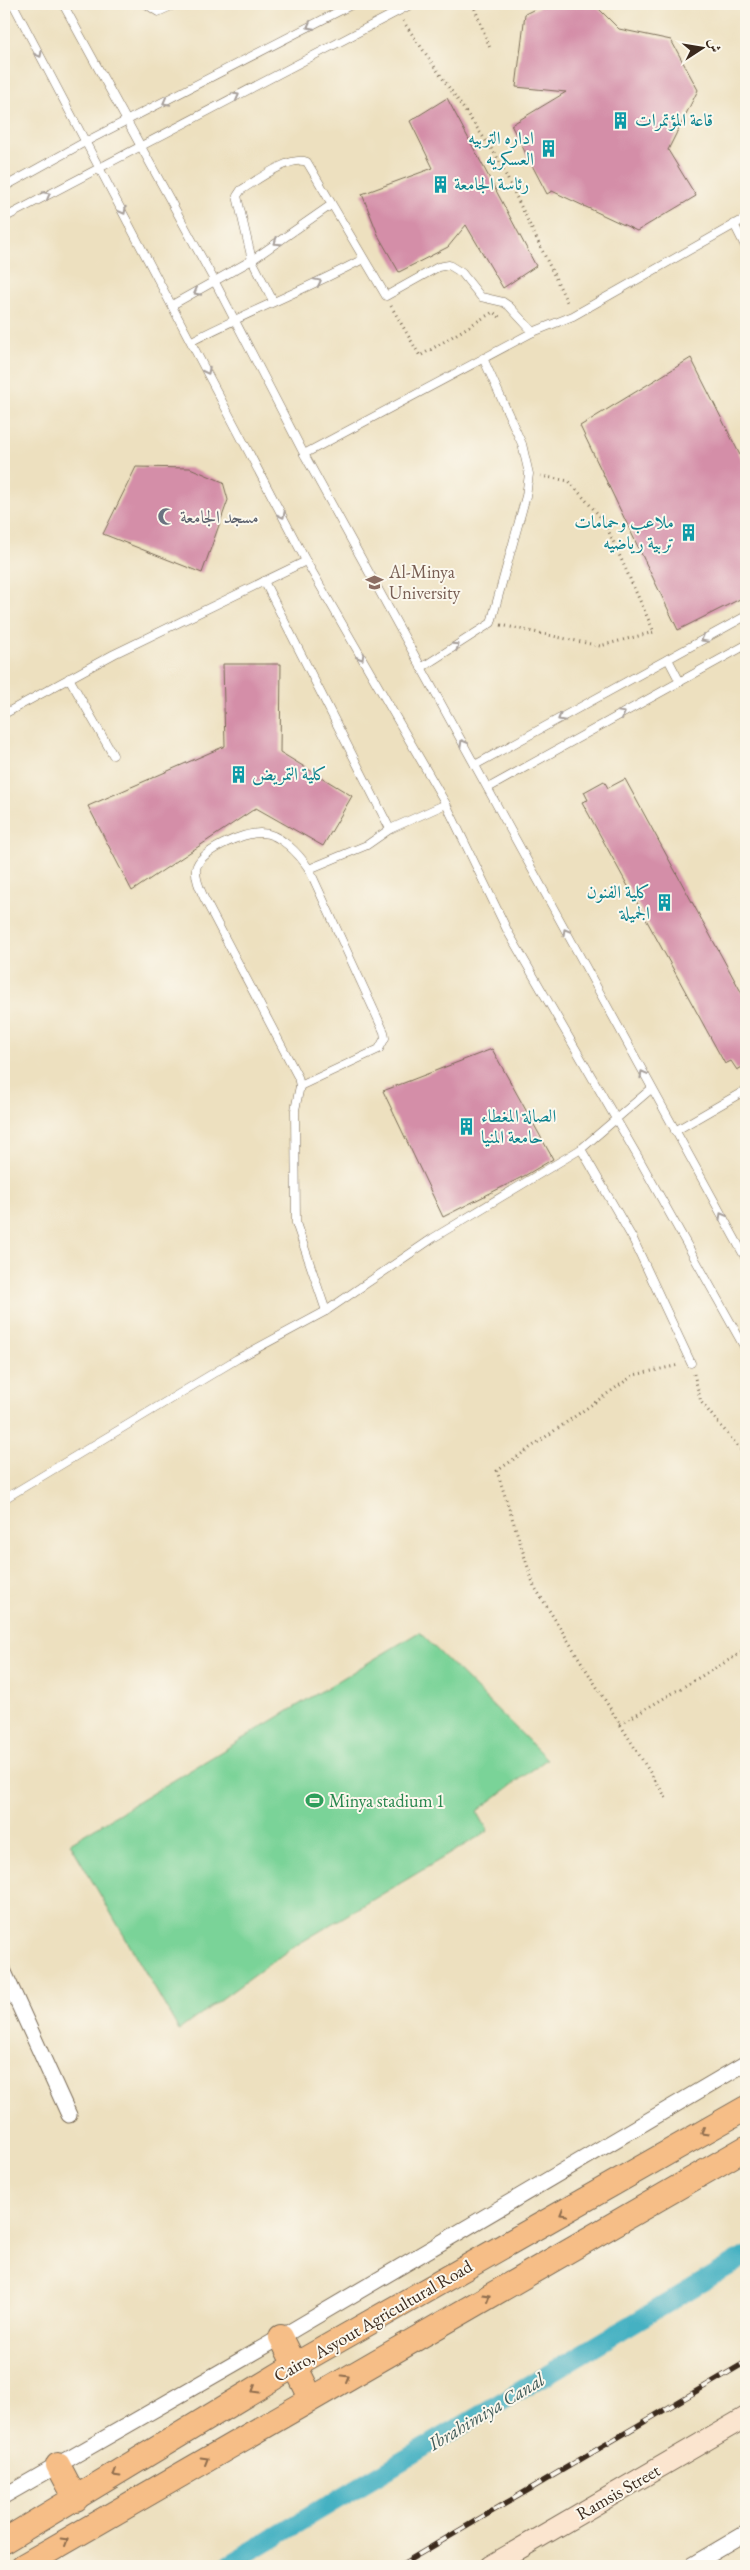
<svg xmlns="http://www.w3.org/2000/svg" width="750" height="2570" viewBox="0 0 750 2570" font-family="'EB Garamond',Amiri,serif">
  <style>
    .green { fill: #7ad398; stroke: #5a7e5b }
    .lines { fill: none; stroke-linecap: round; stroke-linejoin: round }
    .canal { stroke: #45b1c2; stroke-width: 19 }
    .building { fill: #d48ea8 }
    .service-casing { stroke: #796a56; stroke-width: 9 }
    .minor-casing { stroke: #796a56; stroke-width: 17 }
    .secondary-casing { stroke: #796a56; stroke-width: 22 }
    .trunk-casing { stroke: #796a56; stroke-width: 26 }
    .path { stroke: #796a56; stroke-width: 3; stroke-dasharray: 1 4; stroke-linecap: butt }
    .service { stroke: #fff; stroke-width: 8 }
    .minor { stroke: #fff; stroke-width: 15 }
    .secondary { stroke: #fbe5cf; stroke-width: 20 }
    .trunk { stroke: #f6be87; stroke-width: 24 }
    .rail-casing { stroke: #3b2a1e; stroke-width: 5.5 }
    .rail { stroke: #fbf7ec; stroke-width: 4; stroke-dasharray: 11; stroke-linecap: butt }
    .oneway { stroke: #a79f9a }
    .oneway2 { stroke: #8f6d4d }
    .labels { text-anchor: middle; stroke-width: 4; stroke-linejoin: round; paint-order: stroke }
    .culture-label { font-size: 18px; fill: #0d838f; stroke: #fbf7ec; text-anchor: start }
    .worship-label { font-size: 18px; fill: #5b616d; stroke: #fbf7ec; text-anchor: start }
    .education-label { font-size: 18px; fill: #785e54; stroke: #fbf7ec; text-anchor: start }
    .leisure-label { font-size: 18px; fill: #27864d; stroke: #fbf7ec; text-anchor: start }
    .street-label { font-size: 18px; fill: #3b2a1e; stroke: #fbf7ec }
    .water-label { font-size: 19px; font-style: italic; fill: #3e5957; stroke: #fbf7ec }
  </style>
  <rect width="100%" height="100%" fill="#fbf7ec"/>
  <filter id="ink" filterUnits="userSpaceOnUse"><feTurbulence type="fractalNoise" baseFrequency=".02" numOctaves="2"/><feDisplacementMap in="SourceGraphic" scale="10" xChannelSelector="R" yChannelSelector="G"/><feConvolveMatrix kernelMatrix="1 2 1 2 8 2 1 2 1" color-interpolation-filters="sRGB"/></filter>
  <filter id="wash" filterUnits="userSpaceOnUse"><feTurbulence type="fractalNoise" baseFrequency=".0096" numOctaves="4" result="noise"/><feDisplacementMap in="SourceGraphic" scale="20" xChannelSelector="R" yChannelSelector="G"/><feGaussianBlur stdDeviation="1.12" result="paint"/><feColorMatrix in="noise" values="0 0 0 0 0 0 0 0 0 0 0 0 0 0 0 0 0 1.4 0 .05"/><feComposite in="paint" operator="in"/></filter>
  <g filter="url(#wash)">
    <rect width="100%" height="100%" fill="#ede0bf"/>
    <polygon class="green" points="419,1632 547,1759 477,1811 488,1831 290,1949 179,2030 70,1843"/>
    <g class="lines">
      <polyline class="canal" points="226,2566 746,2256"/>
    </g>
    <g id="blocks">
      <g class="building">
        <polygon points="545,4 594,4 619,29 671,40 698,90 668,150 696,196 637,231 552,191 547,194 511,125 566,92 516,87 525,14"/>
        <polygon points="447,98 536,266 503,288 466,225 448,247 399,272 379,237 362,194 433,168 410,121"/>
        <polygon points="691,358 746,467 746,596 678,630 580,426"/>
        <polygon points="136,467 190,468 223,482 228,500 202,573 103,534"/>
        <polygon points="223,664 281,664 280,752 352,796 323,846 256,808 132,891 88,806 225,746"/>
        <polygon points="625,779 746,1001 746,1065 737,1070 731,1061 725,1064 582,802 588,800 584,792 604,781 608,788"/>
        <polygon points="492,1049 553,1159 526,1175 443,1217 383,1091"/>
      </g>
    </g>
  </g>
  <g filter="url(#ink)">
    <use href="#blocks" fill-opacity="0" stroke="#796a56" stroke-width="1"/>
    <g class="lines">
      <defs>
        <g id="service">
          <polyline points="13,4 306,561 446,804 508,932 638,1157 746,1350"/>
          <polyline points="63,4 215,282 304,454 746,1259"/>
          <polyline points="146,4 158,12 176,4"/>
          <polyline points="4,187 85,142 353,4"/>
          <polyline points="4,218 412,4"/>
          <polyline points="734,224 746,248"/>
          <path d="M273 301 252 260 237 196 241 190C256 181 290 155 307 162L386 296 438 267 449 265 462 273 481 297 503 302 509 306 533 332"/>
          <polyline points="172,305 252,260 331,205"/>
          <path d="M192 341C248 312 307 289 363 259"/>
          <polyline points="304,454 533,332 573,316 746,218"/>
          <polyline points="264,581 390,829"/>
          <polyline points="668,659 680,682"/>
          <polyline points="421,668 491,623 526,496 529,474 522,444 483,358"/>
          <polyline points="69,678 113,755"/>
          <polyline points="4,714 114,654 306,561"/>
          <polyline points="475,765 746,616"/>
          <polyline points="488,788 746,645"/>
          <polyline points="300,1086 379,1049 385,1038 384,1032 309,869"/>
          <polyline points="675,1131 746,1090"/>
          <polyline points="581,1149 633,1239 691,1363"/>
          <path d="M326 1311 296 1223 295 1110 300 1086 298 1077 204 898C200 889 195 879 196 869 199 851 244 832 261 833 280 833 299 854 309 869L367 845 390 829 446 804"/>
          <polyline points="4,1499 237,1359 326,1311 433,1238 581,1149 651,1089"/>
        </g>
        <g id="minor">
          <polyline points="4,1972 69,2115"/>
          <polyline points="4,2496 281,2337 746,2063"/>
          <polyline points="690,2566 746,2533"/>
        </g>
        <polyline id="secondary" points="490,2566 746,2417"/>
        <g id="trunk">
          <polyline points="281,2337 311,2398"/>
          <polyline points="58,2465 76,2499"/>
          <polyline points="4,2541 295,2365 746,2108"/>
          <polyline points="23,2566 746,2148"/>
        </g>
      </defs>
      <use href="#service" class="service-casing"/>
      <use href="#minor" class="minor-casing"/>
      <use href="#secondary" class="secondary-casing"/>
      <use href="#trunk" class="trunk-casing"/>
      <g class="path">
        <polyline points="473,4 490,48"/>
        <polyline points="403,21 497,157 568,304"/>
        <polyline points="391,306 420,356 493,312 502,319"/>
        <polyline points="501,625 600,646 654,632 604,521 569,481 541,476"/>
        <polyline points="694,1374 701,1402 746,1456"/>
        <polyline points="620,1724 746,1650"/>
        <polyline points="666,1798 534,1586 497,1471 634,1375 679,1365"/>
      </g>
      <use href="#service" class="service"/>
      <use href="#minor" class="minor"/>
      <use href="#secondary" class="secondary"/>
      <use href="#trunk" class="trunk"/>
      <defs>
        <polyline id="rail" points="399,2566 746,2362"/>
      </defs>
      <use href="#rail" class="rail-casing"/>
      <use href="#rail" class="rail"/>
    </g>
    <defs><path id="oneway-chevron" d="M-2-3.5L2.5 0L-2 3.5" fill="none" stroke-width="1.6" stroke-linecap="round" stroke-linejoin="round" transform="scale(1.25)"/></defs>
    <g class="oneway">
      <use href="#oneway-chevron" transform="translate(310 26) rotate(152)"/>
      <use href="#oneway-chevron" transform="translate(39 54) rotate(63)"/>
      <use href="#oneway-chevron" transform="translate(236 96) rotate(-28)"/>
      <use href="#oneway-chevron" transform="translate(166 102) rotate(152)"/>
      <use href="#oneway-chevron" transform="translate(47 195) rotate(-28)"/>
      <use href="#oneway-chevron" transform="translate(123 211) rotate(62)"/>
      <use href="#oneway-chevron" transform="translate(277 242) rotate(145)"/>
      <use href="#oneway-chevron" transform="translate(318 282) rotate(-26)"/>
      <use href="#oneway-chevron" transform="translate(197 292) rotate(152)"/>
      <use href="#oneway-chevron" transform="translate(207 371) rotate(63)"/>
      <use href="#oneway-chevron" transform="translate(282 515) rotate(63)"/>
      <use href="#oneway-chevron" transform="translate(704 639) rotate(151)"/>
      <use href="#oneway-chevron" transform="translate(456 646) rotate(-33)"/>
      <use href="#oneway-chevron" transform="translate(361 657) rotate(60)"/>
      <use href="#oneway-chevron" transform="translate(622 714) rotate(-29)"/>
      <use href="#oneway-chevron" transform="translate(561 718) rotate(151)"/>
      <use href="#oneway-chevron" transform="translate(463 743) rotate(-119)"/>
      <use href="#oneway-chevron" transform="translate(566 932) rotate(-119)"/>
      <use href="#oneway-chevron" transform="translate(643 1074) rotate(-119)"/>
      <use href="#oneway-chevron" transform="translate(722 1216) rotate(-119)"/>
    </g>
    <g class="oneway2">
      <use href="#oneway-chevron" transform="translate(704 2132) rotate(150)"/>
      <use href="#oneway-chevron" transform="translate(563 2213) rotate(150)"/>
      <use href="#oneway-chevron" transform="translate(487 2297) rotate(-30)"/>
      <use href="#oneway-chevron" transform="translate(346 2378) rotate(-30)"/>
      <use href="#oneway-chevron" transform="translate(255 2390) rotate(149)"/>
      <use href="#oneway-chevron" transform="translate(205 2460) rotate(-30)"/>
      <use href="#oneway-chevron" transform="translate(116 2474) rotate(149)"/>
      <use href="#oneway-chevron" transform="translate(65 2541) rotate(-30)"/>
    </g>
  </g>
  <defs>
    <symbol id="building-bare" viewBox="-9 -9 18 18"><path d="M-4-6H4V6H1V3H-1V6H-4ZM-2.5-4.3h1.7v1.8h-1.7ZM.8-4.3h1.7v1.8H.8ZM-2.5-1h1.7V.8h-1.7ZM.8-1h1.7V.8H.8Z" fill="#0f9aa8" stroke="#fbf7ec" stroke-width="2.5" paint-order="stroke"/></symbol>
    <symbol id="mosque-bare" viewBox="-9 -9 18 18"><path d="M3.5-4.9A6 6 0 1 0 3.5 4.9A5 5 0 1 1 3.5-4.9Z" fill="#6b7280" stroke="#fbf7ec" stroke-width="2.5" paint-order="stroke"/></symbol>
    <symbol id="university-bare" viewBox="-9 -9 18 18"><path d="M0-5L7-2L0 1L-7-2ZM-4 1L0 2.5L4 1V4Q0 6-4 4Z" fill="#8d6e63" stroke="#fbf7ec" stroke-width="2.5" paint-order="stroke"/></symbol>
    <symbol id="stadium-bare" viewBox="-9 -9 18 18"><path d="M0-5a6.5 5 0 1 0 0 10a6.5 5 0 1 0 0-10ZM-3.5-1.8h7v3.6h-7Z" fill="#2e9e5b" stroke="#fbf7ec" stroke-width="2.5" paint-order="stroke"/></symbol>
  </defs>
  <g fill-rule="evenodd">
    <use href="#building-bare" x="608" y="108" width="25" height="25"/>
    <use href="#building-bare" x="536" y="136" width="25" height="25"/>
    <use href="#building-bare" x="428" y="172" width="25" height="25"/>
    <use href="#mosque-bare" x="154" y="504" width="25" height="25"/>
    <use href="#building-bare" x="676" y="520" width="25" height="25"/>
    <use href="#university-bare" x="362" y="570" width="25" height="25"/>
    <use href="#building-bare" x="226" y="762" width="25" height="25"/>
    <use href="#building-bare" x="652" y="890" width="25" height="25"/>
    <use href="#building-bare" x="454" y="1114" width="25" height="25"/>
    <use href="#stadium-bare" x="302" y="1788" width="25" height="25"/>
  </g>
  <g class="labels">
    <g class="culture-label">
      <text x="635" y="126">قاعة المؤتمرات</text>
      <text x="534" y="144" text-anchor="end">اداره التربيه<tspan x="534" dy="21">العسكريه</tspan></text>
      <text x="454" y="190">رئاسة الجامعة</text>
      <text x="674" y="528" text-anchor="end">ملاعب وحمامات<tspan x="674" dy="21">تربية رياضيه</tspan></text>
      <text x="252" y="780">كلية التمريض</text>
      <text x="650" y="898" text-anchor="end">كلية الفنون<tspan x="650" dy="21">الجميلة</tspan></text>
      <text x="481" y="1122">الصالة المغطاء<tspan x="481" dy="21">حامعة المنيا</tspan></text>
    </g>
    <g class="worship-label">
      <text x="180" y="523">مسجد الجامعة</text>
    </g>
    <g class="education-label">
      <text x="389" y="578">Al-Minya<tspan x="389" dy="21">University</tspan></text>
    </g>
    <g class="leisure-label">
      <text x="329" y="1807">Minya stadium 1</text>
    </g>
    <g class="street-label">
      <text transform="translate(373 2321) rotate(-30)" y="6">Cairo, Asyout Agricultural Road</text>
      <text transform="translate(618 2492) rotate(-30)" y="6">Ramsis Street</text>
    </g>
    <g class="water-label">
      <text transform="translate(486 2411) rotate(-31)" y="7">Ibrahimiya Canal</text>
    </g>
  </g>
  <rect width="750" height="2570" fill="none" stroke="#fbf7ec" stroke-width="20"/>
  <g transform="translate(702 48) rotate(78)" stroke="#fbf7ec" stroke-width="4" paint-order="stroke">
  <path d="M0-4L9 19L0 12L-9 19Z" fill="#3b2a1e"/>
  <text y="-8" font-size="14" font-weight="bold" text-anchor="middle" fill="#3b2a1e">ش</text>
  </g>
</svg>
